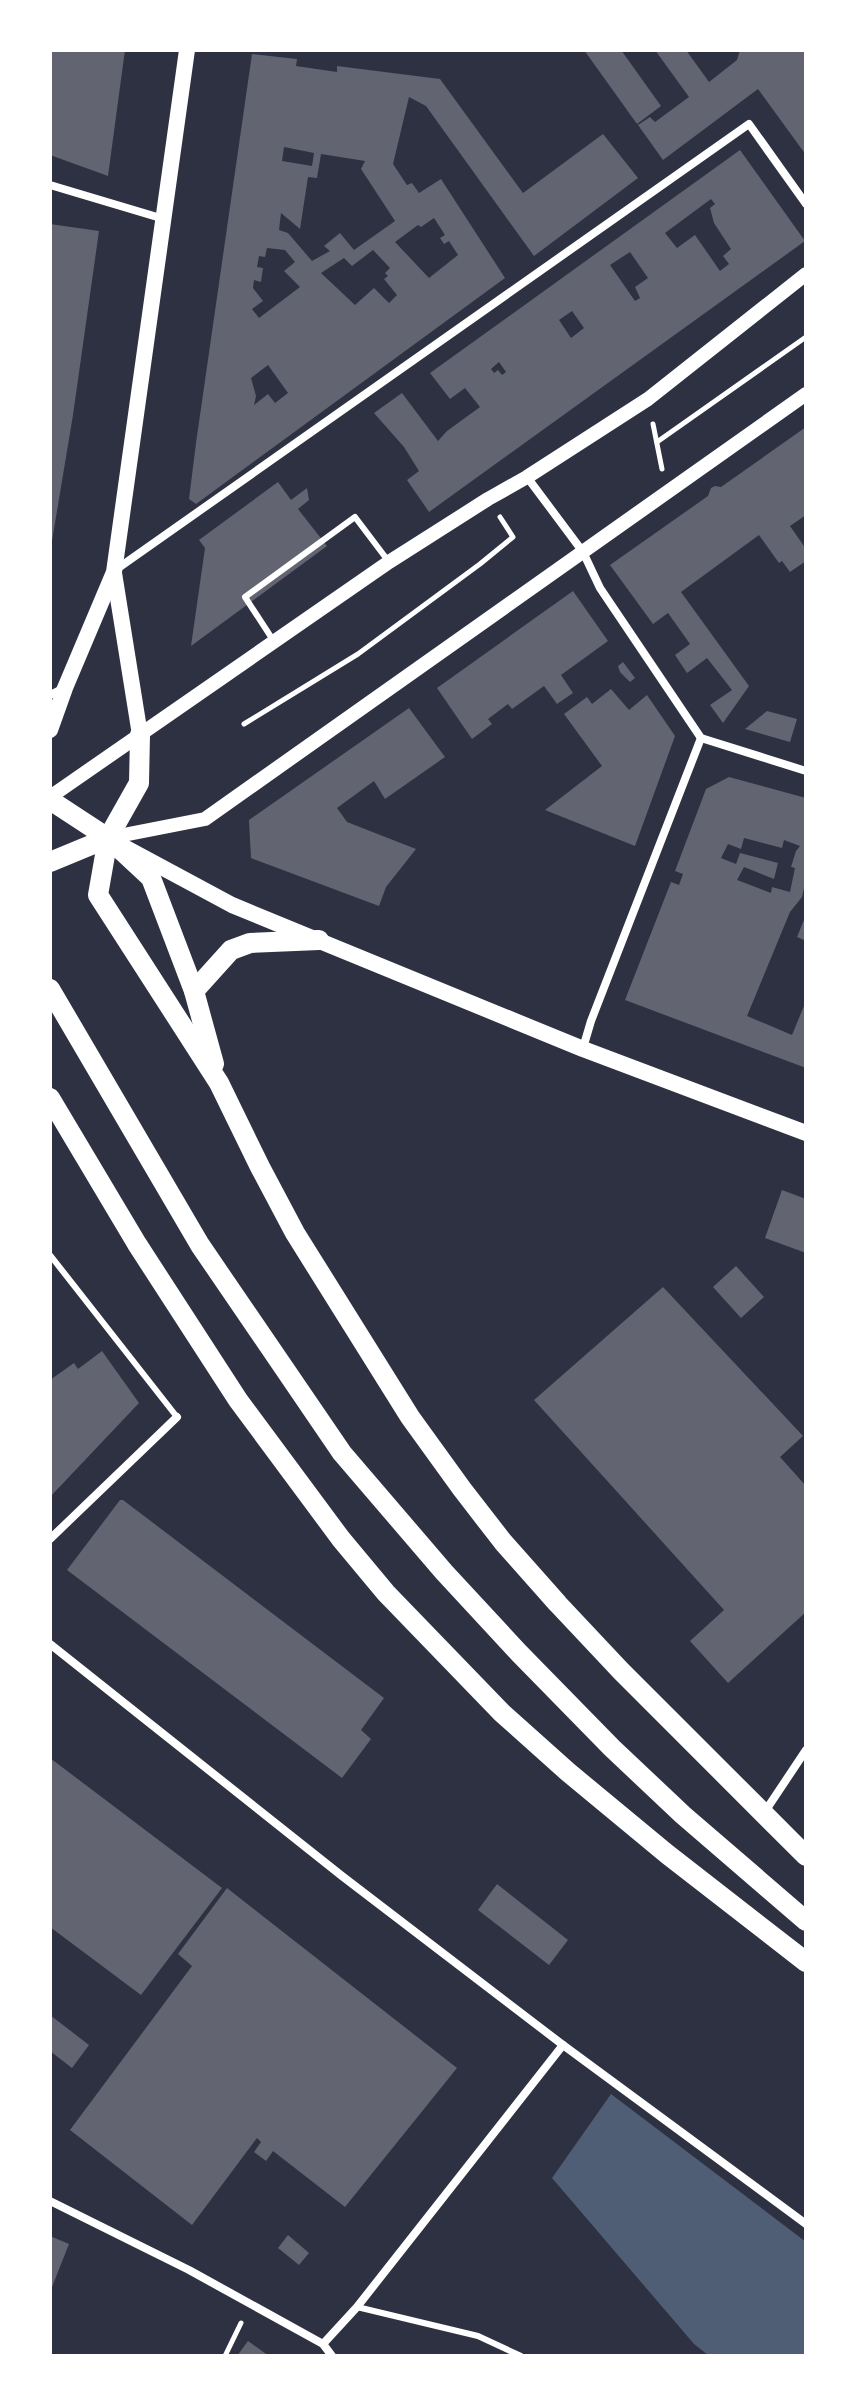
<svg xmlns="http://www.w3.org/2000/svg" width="856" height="2406" viewBox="0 0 856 2406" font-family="Arial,sans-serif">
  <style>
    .water { fill: #4f5d75 }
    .building { fill: #626471; fill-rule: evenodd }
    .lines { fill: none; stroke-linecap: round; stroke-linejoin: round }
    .path { stroke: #fff; stroke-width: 5 }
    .service { stroke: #fff; stroke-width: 6 }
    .minor { stroke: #fff; stroke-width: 8 }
    .tertiary { stroke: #fff; stroke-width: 14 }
    .secondary { stroke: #fff; stroke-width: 16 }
    .primary { stroke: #fff; stroke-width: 20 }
  </style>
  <rect width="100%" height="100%" fill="#2d3142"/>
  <polygon class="water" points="611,2094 806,2242 806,2356 709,2356 694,2344 552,2178"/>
  <g class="building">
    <polygon points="50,50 125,50 108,176 50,155"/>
    <polygon points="584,50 621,50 661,106 637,124"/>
    <polygon points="655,50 686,50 709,82 737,60 740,50 806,50 806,155 758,89 663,160 638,125 650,117 655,122 689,97"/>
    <path d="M252 54 297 59 296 66 337 72V66L440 79 523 193 603 134 638 178 534 256 426 106 409 97 393 164 407 185 412 183 419 193 441 179 505 278 196 504 189 499 196 443ZM284 147 314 153 312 166 282 161ZM321 154 365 161 361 169 395 221 354 250 340 233 324 246 330 251 312 261 288 233 279 230 281 213 300 229 308 177 317 178ZM434 218 445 235 440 238 444 244 449 241 458 255 429 278 395 242 418 225 421 227ZM267 248 285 250 295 262 284 271 300 287 259 318 252 309 263 301 253 288 254 280 261 282 263 268 257 267 259 256 265 257ZM373 250 390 268 385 273 388 276 384 279 397 295 389 303 374 288 355 305 321 273 344 258 352 266ZM268 365 288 393 275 403 268 394 254 405 256 396 251 378Z"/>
    <path d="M740 150 805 241 429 512 407 480 419 471 404 447 374 413 402 393 438 441 447 431 480 407 465 388 450 399 430 373ZM711 199 715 204 710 208 714 223 731 249 723 256 729 264 720 271 695 235 677 248 665 233ZM630 252 648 278 635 287 640 298 635 301 610 265ZM572 311 584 328 571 338 559 320ZM499 362 506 372 502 375 498 370 494 373 491 369Z"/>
    <polygon points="50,224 99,231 73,415 52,541"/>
    <polygon points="806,427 806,515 790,526 806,549 806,561 790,572 782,561 779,563 759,535 681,592 749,686 723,723 710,705 732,690 707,658 687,673 675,655 690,644 668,613 653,624 610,565 708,496 711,488 715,486 721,487"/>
    <polygon points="278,482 291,500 307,488 309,500 298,509 327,546 191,646 205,548 199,540"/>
    <polygon points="573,591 608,641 561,675 573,693 557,704 544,686 512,709 508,704 488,719 492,724 472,739 437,688"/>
    <polygon points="623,662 635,678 630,682 620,672 618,666"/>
    <polygon points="611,689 629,710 647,695 675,736 635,846 545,810 602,766 564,714 587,697 592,704"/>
    <polygon points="409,708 445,757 385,799 374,781 337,808 347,822 416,849 386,887 379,906 251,858 249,820"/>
    <polygon points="767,711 797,719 790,742 745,729"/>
    <path d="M729 777 806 798V880L802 897 790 912 747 1016 792 1035 806 1001V1068L625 1000 671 882 679 885 683 874 675 871 706 789ZM744 838 782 848 784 840 800 846 796 851 791 867 795 868 790 892 772 887 771 893 737 880 744 867 774 879 778 863 740 853 736 864 721 858 728 844 741 849Z"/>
    <polygon points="806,915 806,941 797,937"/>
    <polygon points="782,1190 806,1199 806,1253 765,1238"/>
    <polygon points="736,1266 764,1297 741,1318 713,1287"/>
    <polygon points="663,1287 803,1436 780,1457 806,1486 806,1612 728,1683 690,1641 724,1610 534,1400"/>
    <polygon points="102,1351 139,1403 50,1497 50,1380 74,1363 78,1369"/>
    <polygon points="120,1500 123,1500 384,1698 361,1730 371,1739 342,1778 67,1570"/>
    <polygon points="50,1758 222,1888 141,1995 50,1927"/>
    <polygon points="497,1884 568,1940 549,1965 478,1910"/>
    <polygon points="227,1888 457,2068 345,2207 273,2151 266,2161 254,2152 261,2142 257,2138 192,2225 70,2130 192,1966 178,1954"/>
    <polygon points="50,2015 89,2045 72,2068 50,2051"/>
    <polygon points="288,2235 309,2253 299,2265 278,2248"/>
    <polygon points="50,2236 69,2244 50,2292"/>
    <polygon points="248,2341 269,2356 237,2356"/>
  </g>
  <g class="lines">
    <g class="path">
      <polyline points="653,424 662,469"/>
      <polyline points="657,442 806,337"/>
      <polyline points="244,724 358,654 480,564 513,537 500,517"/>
      <polyline points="225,2356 241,2323"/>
    </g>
    <g class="service">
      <polyline points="273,640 245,597 355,517 389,562"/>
      <polyline points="50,1255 177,1417"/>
      <polyline points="357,2307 478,2336 521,2356"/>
    </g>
    <g class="minor">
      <polyline points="50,185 164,219"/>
      <polyline points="527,477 583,552 600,588 701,738 806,771"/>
      <polyline points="114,571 749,124 806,204"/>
      <polyline points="50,695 64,688"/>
      <polyline points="583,1048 591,1021 701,738"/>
      <polyline points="50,1539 177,1417"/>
      <polyline points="50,1644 342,1876 563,2045 806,2224"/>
      <polyline points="764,1813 806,1750"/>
      <polyline points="50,2201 189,2270 323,2344 332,2356"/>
      <polyline points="323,2344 357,2307 563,2045"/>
    </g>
    <g class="tertiary">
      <polyline points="50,797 389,562 488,499 527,477 648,399 806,274"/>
      <polyline points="108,838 205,819 806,394"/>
    </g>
    <g class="secondary">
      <polyline points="114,573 140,735"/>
      <polyline points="50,730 65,688 114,572 187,50"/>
      <polyline points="126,848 232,905 583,1049 806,1133"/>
    </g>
    <g class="primary">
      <polyline points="140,735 139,783 108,838 98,895 219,1083 260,1167 295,1233 410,1417 462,1489 503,1542 558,1604 621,1671 806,1856"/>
      <polyline points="50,800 108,838 151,878 194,991 214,1064"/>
      <polyline points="50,862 108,838"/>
      <polyline points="50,989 200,1245 342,1453 444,1572 519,1653 612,1748 683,1815 806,1921"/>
      <polyline points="194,991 231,950 250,943 319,940"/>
      <polyline points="50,1098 137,1244 238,1400 341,1539 386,1593 502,1713 568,1772 667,1854 806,1962"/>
    </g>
  </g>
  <rect width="856" height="2406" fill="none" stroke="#ffffff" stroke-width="104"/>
</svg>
